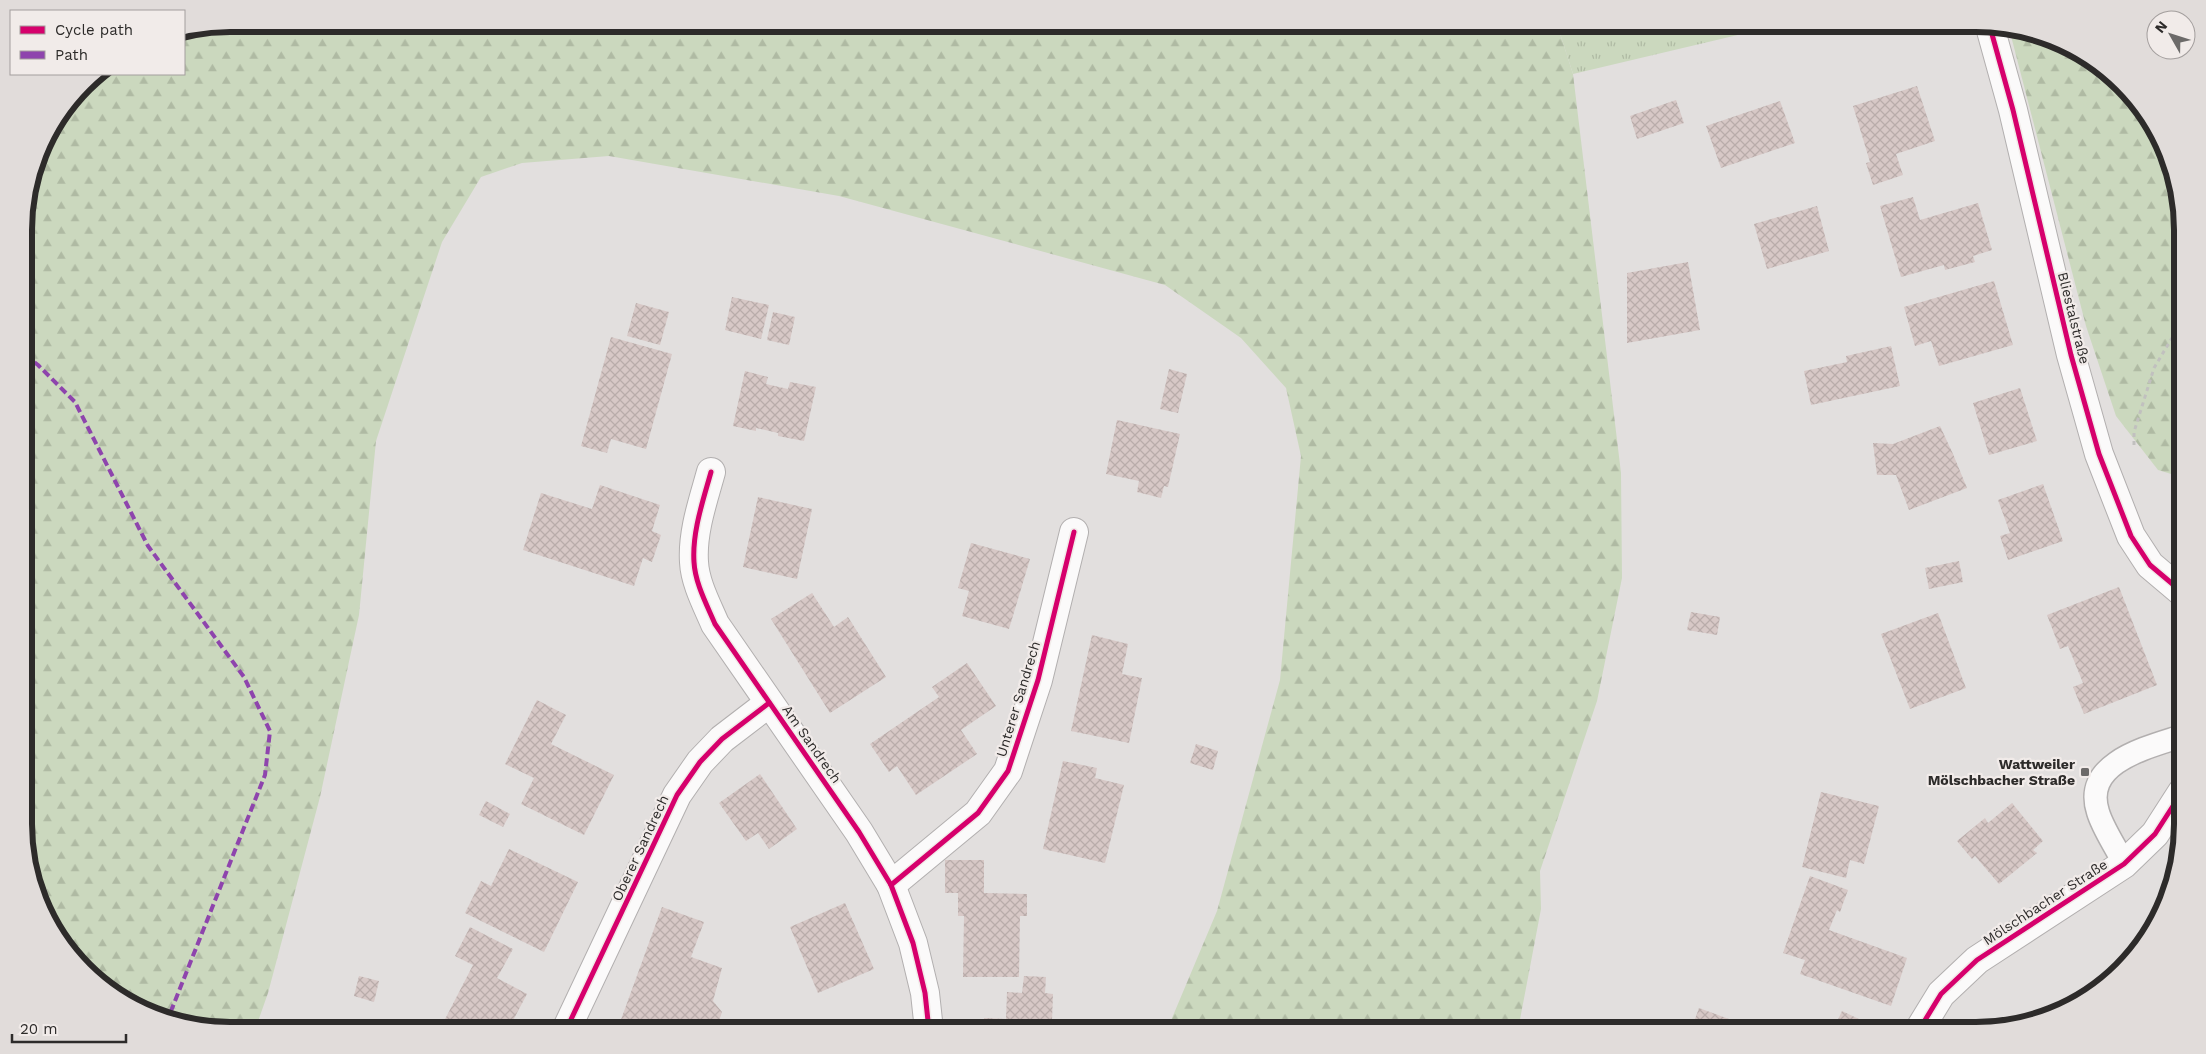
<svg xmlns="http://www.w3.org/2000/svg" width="2206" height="1054" viewBox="0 0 2206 1054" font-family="'Work Sans',sans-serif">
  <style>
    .grass { fill: url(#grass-tufts) }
    .forest { fill: url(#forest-firs) }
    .building { fill: url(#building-cross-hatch) }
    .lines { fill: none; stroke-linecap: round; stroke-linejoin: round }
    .service-casing { stroke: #b2afaf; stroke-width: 25 }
    .minor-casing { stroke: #b2afaf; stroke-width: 30 }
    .tertiary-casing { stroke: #b2afaf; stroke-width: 30 }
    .path { stroke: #c1c0bf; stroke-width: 3; stroke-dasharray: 4 4; stroke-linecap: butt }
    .service { stroke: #fbfafa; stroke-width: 22 }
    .minor { stroke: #fbfafa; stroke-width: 28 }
    .tertiary { stroke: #fbfafa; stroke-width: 28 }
    .quiet { stroke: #8e44ad; stroke-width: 4; stroke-dasharray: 8 4; stroke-linecap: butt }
    .cycleway-casing { stroke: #f1ebe9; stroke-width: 8 }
    .cycleway { stroke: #d6006c; stroke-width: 5 }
    .poi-dot { fill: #6c6a69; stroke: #f1ebe9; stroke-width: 2 }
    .labels { text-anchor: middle; stroke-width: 4.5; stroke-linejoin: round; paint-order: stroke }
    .street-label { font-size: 14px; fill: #2d2b2a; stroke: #f1ebe9 }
    .poi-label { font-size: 14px; font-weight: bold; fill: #2d2b2a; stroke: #f1ebe9; text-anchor: end }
    .rim { fill: none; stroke: #2d2b2a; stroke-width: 6 }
  </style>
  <defs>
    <pattern id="grass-tufts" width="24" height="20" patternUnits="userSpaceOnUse" patternTransform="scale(1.25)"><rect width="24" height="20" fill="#cbd8be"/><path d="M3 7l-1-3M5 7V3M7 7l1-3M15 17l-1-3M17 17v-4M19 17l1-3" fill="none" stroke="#afbaa3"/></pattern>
    <pattern id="forest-firs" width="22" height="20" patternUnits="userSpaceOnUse" patternTransform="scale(1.25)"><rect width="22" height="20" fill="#cbd8be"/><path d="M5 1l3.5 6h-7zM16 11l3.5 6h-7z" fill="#afbaa3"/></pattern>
    <pattern id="building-cross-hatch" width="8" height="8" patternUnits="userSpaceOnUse" patternTransform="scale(1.25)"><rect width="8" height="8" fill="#d7c8c6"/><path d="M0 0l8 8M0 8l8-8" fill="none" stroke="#b9acaa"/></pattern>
  </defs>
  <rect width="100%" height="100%" fill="#e2dfde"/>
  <polygon class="grass" points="1557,24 1784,24 1573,74"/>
  <g class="forest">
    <polygon points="230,24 1557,24 1573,74 1621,473 1622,578 1597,701 1540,871 1541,909 1518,1030 1167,1030 1217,911 1280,680 1301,456 1286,388 1241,338 1165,285 839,196 609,156 522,163 481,177 442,242 376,441 359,615 320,797 268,993 255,1030 230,1030 139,1009 66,949 39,902 26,851 24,217 45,139 94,75 184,74 184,33"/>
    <polygon points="2010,32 2067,45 2112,75 2147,115 2181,204 2181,477 2158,470 2116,416 2086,326"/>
  </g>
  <g class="building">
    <polygon points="1917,86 1935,141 1896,154 1903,175 1873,185 1866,163 1870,162 1853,106"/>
    <polygon points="1676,100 1684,123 1637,139 1630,116"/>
    <polygon points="1780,101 1795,143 1721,168 1706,126"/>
    <polygon points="1913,197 1920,220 1978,203 1992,250 1973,256 1975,262 1945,270 1944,265 1901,277 1880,206"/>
    <polygon points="1817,206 1829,251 1767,269 1754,224"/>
    <polygon points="1688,262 1700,330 1627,343 1627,273"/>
    <polygon points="1994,281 2013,345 1939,366 1931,341 1915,346 1904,307"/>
    <polygon points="732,297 769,305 761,339 725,330"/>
    <polygon points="636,303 669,312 660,345 627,336"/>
    <polygon points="773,312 795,317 789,345 767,340"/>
    <polygon points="611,337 672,354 646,449 611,439 607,453 581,446"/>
    <polygon points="1891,346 1900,386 1811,405 1804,371 1847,362 1846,356"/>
    <polygon points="1169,369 1187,374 1178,413 1160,409"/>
    <polygon points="745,371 768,377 766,384 788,389 790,382 816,387 804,441 778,436 778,433 756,428 756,431 733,426"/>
    <polygon points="2020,388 2037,441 1989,455 1973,403"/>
    <polygon points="1117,420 1180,434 1168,487 1164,486 1161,498 1137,492 1139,481 1106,474"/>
    <polygon points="1940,426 1953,454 1967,488 1909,510 1896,475 1877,475 1873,443 1893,444"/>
    <polygon points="2043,484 2063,541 2008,560 2000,536 2010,533 1998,500"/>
    <polygon points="600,485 660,505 652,531 661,535 652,562 643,558 634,586 523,550 541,493 592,509"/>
    <polygon points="758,497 812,509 797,579 743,567"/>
    <polygon points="971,543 1030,559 1009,629 962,616 969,591 958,588"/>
    <polygon points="1959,561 1963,582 1929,589 1925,568"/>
    <polygon points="2119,587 2157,685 2084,714 2073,687 2083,683 2068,646 2060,649 2047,615"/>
    <polygon points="812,593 834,627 848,617 886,677 830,713 771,619"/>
    <polygon points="1691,612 1720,617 1717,635 1687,630"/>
    <polygon points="1938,613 1966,688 1910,709 1881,634"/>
    <polygon points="1092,635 1128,644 1122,674 1142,678 1129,743 1071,731"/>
    <polygon points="967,663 996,706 961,730 977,754 916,795 897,766 889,772 870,744 939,697 932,687"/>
    <polygon points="537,700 566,715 551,744 614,775 584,835 521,804 534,778 505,764"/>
    <polygon points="1196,744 1218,751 1213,770 1190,763"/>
    <polygon points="1063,761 1097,768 1095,778 1124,785 1105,863 1043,849"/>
    <polygon points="760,774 797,829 769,849 758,833 746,841 719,803"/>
    <polygon points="1821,792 1879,806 1864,864 1850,860 1846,878 1802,867"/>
    <polygon points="486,801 510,814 503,827 479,815"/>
    <polygon points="2012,803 2043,841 2033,850 2037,853 1999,884 1975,856 1972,859 1957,841 1985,818 1988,823"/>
    <polygon points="509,849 578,882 544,952 465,913 481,881 491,886"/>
    <polygon points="945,860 984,860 984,893 1027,894 1027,916 1020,916 1019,977 963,977 964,916 958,916 958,893 945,893"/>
    <polygon points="1810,876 1848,890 1840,912 1837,910 1829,930 1907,958 1891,1006 1800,974 1805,960 1783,953"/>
    <polygon points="845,903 874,969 818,993 790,927"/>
    <polygon points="662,907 704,922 691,957 722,968 713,1001 722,1012 716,1030 633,1030 619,1025"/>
    <polygon points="470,927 513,949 497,978 527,994 508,1030 448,1030 441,1027 473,965 455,956"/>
    <polygon points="359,976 379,981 374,1002 354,996"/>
    <polygon points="1024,976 1046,977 1045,993 1053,994 1052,1021 1056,1021 1056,1030 984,1030 984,1018 1006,1019 1007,992 1022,993"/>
    <polygon points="1699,1008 1748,1026 1746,1030 1691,1030"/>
    <polygon points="1842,1011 1882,1030 1833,1030"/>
  </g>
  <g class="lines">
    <defs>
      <path id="service" d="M2124 864C2116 847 2103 829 2098 812 2082 762 2149 747 2182 736"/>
      <g id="minor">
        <path d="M711 472C703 501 692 532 694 562 695 583 707 605 715 624L859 832 891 885 913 943 925 993 929 1030"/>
        <polyline points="891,885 978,813 1008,771 1038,680 1074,532"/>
        <polyline points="566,1030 677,795 700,762 722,739 769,703"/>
      </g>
      <g id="tertiary">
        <polyline points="1990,27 2013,110 2071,355 2099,454 2131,536 2150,565 2182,592"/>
        <polyline points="1919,1030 1941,994 1977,960 2124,864 2155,834 2182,792"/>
      </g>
    </defs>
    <use href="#service" class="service-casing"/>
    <use href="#minor" class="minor-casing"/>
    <use href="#tertiary" class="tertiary-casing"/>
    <polyline class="path" points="2134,445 2134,432 2154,368 2181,323"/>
    <use href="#service" class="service"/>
    <use href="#minor" class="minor"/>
    <use href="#tertiary" class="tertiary"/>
    <polyline class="quiet" points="25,355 38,365 75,402 148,546 244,677 270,731 265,775 169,1016"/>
    <defs>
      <g id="cycleway">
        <polyline points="1990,27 2013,110 2071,355 2099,454 2131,536 2150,565 2182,592"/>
        <path d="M711 472C703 501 692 532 694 562 695 583 707 605 715 624L859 832 891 885 913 943 925 993 929 1030"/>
        <polyline points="891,885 978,813 1008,771 1038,680 1074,532"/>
        <polyline points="566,1030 677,795 700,762 722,739 769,703"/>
        <polyline points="1919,1030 1941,994 1977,960 2124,864 2155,834 2182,792"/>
      </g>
    </defs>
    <use href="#cycleway" class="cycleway-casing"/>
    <use href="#cycleway" class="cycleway"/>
  </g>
  <rect class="poi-dot" x="2080" y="767" width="10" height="10" rx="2.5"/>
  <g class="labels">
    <g class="street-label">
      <text transform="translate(2074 318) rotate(76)" y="5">Bliestalstraße</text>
      <text transform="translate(1018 699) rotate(-73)" y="5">Unterer Sandrech</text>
      <text transform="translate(812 744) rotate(55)" y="5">Am Sandrech</text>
      <text transform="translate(640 848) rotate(-65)" y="5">Oberer Sandrech</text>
      <text transform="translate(2045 902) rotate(-33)" y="5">Mölschbacher Straße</text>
    </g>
    <g class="poi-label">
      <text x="2075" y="769">Wattweiler<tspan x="2075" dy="16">Mölschbacher Straße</tspan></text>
    </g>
  </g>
  <path d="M0 0H2206V1054H0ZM230 32H1976A198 198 0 0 1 2174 230V824A198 198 0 0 1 1976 1022H230A198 198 0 0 1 32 824V230A198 198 0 0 1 230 32Z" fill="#e1dcda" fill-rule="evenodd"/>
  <path class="rim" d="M230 32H1976A198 198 0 0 1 2174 230V824A198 198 0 0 1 1976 1022H230A198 198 0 0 1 32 824V230A198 198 0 0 1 230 32Z"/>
  <rect x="10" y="10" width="175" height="65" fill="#f1ebe9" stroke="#a39e9d"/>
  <rect x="20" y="26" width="25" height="8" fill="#d6006c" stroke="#a39e9d"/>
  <text x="55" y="35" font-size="15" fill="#2d2b2a">Cycle path</text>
  <rect x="20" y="51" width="25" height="8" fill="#8e44ad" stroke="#a39e9d"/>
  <text x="55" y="60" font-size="15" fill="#2d2b2a">Path</text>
  <g transform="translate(2171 35) rotate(309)"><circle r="24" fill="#f1ebe9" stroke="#a39e9d"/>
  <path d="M0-4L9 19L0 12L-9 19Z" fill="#6c6a69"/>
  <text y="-8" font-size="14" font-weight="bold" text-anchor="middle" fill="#2d2b2a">N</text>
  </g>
  <path d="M12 1034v8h114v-8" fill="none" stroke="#2d2b2a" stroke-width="2.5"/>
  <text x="20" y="1034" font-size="15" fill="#2d2b2a" stroke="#f1ebe9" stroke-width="4" paint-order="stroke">20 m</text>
</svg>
